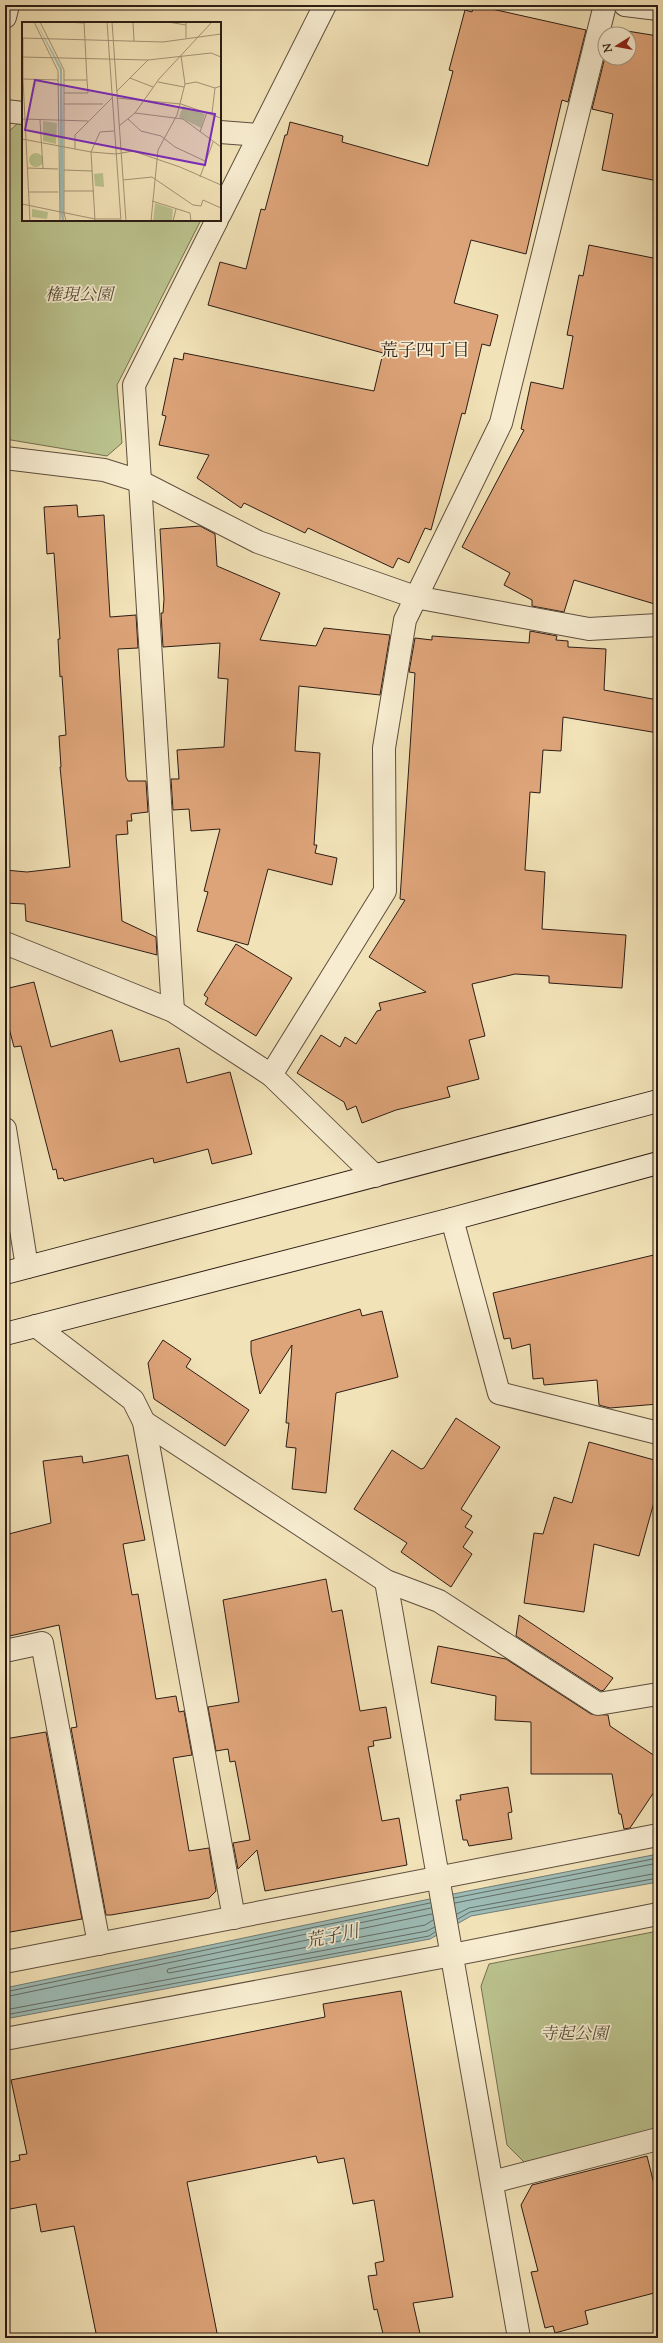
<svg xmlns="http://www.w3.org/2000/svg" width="663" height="2343" viewBox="0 0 663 2343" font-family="'Sorts Mill Goudy','Noto Serif JP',serif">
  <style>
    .green { fill: #bbc38e; stroke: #747052 }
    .water { fill: #9dbcb6; stroke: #707c76 }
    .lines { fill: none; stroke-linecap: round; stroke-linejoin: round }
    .shore { stroke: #646c66; stroke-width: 1 }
    .building { fill: #dea479; stroke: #2c1d15 }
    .street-casing { stroke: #5e4e3e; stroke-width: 24 }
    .secondary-casing { stroke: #2c1d15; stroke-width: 24 }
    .street { stroke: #f7ecd0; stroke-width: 22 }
    .secondary { stroke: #f7ecd0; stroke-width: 22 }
    .labels { text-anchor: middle; stroke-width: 3.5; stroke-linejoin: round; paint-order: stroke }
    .park-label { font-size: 17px; font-style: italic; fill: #574f39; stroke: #f7ecd0 }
    .neighbourhood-label { font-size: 18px; fill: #2c1d15; stroke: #f7ecd0 }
    .water-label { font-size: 18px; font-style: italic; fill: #4e4d45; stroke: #f7ecd0 }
    .inset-road { fill: none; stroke: #a39376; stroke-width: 1 }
    .view { fill: #7b2cbf; fill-opacity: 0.15; stroke: #7b2cbf; stroke-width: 2 }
    .inset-edge { fill: none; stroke: #2c1d15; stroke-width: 2 }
  </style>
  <rect width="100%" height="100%" fill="#f2e2b7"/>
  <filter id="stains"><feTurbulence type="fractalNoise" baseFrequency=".005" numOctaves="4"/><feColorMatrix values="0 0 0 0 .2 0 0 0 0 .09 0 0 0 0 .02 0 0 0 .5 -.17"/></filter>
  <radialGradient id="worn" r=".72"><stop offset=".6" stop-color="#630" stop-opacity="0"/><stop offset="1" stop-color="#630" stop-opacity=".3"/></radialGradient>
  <g class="green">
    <polygon points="18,123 23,124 23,220 201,220 117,385 122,443 107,456 5,439 5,135"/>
    <polygon points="658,1931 658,2130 525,2163 507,2145 481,1986 489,1964"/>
  </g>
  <polygon class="water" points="658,1854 658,1882 471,1916 430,1939 5,2019 5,1988 463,1892"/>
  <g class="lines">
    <g class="shore">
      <polyline points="454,1898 658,1858"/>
      <polyline points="455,1903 658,1863"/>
      <polyline points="432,1914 168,1969 167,1972 169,1973 425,1925 433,1920"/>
      <polyline points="457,1914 469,1908 658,1873"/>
      <polyline points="458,1919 470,1912 658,1878"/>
      <polyline points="5,1992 430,1903"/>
      <polyline points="5,1997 431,1908"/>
      <polyline points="5,2010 427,1931 435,1927"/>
      <polyline points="5,2015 429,1936 435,1932"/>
    </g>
  </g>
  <g class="building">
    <polygon points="474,5 586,30 568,102 562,100 526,254 471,240 454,303 498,315 490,346 482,344 465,414 462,413 431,530 425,528 409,563 398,558 393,568 308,528 305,533 244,503 241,508 197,478 209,455 159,445 166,416 162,415 174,358 183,360 184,353 374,391 383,353 208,305 220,262 246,269 261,209 265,210 285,135 287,135 290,122 343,136 342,142 428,166 453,71 449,70 465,10 472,12"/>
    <polygon points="627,31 658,36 658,181 602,170 613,114 592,109 605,57 629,58 629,34 626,34"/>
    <polygon points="589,245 658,259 658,605 574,580 564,612 532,606 532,600 504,585 510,573 462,547 524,430 521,429 531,382 563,389 573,336 567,335 579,275 583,276"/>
    <polygon points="77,505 78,517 104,515 110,617 136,615 138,648 118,649 126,777 128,781 146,781 148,812 131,814 132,821 127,821 128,834 116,835 122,921 156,937 157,955 26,921 25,904 5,903 5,870 27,872 70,867 60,767 61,767 59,736 66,735 62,676 60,677 58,639 60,639 54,553 47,554 44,507"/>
    <polygon points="200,526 215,534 217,566 280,593 260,640 316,646 324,628 390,635 380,695 299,686 295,751 320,753 314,845 317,845 315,853 337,858 332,885 268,869 248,945 197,931 208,892 204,891 220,829 191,831 189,809 173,810 171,779 179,779 177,750 224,747 228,679 218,678 220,643 163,647 161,613 163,613 164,599 160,529"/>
    <polygon points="530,631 557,636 556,640 568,641 568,647 606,649 604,690 658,700 658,733 563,717 561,751 543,750 540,793 530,792 525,870 545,872 542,929 626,935 622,988 549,983 549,976 515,974 472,984 485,1036 469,1040 479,1079 447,1087 450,1097 396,1110 362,1123 356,1106 347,1110 344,1102 297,1073 321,1035 340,1047 345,1037 356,1044 377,1011 381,1010 379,1003 426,992 369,957 405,900 400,899 415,673 409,672 415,638 432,640 432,636 529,643"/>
    <polygon points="236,944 292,978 256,1036 205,1004 208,998 204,995"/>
    <polygon points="34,982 51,1047 112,1030 120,1062 179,1048 187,1083 230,1072 252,1154 212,1164 208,1149 154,1163 153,1158 64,1181 63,1178 58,1179 56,1169 53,1170 21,1046 14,1047 5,1013 5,989"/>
    <polygon points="658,1254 658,1404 610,1408 599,1405 597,1380 544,1385 543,1378 533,1379 530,1344 512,1349 510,1338 504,1339 493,1293"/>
    <polygon points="360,1309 362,1316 382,1311 398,1377 336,1393 326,1493 292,1489 296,1448 286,1447 289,1423 286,1423 292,1345 260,1394 251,1352 251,1341"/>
    <polygon points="163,1340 191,1359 186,1367 249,1410 225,1446 154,1399 148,1363"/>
    <polygon points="456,1418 500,1447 461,1509 472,1516 465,1527 473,1532 463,1547 472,1554 451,1587 401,1552 407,1543 354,1509 392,1450 421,1469 424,1468"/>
    <polygon points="589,1442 658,1461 658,1488 639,1556 594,1544 584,1612 524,1603 534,1533 543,1534 554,1497 572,1503"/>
    <polygon points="128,1455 145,1540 123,1544 132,1595 138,1594 156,1699 176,1696 179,1712 184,1711 192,1755 173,1758 189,1851 209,1848 216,1891 209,1898 111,1915 106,1915 71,1728 77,1727 59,1625 5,1637 5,1535 51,1523 43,1461 82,1456 83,1463"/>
    <polygon points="326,1579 332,1612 342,1610 360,1711 386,1707 391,1738 373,1741 374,1746 368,1747 382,1821 399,1818 407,1865 265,1891 257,1850 238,1869 233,1843 250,1840 235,1761 230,1762 228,1749 216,1751 208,1707 239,1702 223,1600"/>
    <polygon points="519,1615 613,1678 604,1690 601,1691 516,1636"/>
    <polygon points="438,1646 506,1659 591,1714 608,1715 610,1726 658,1758 658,1786 630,1828 624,1829 621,1814 619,1814 612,1774 531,1774 531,1722 495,1720 496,1696 431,1683"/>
    <polygon points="46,1732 82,1919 5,1933 5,1739"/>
    <polygon points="508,1787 512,1812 508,1813 512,1839 469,1846 467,1840 463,1840 456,1800 461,1800 460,1795"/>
    <polygon points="401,1991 453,2297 413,2303 421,2338 384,2338 377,2309 374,2310 368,2276 377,2275 375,2263 384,2261 374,2200 353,2204 344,2158 318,2163 316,2156 187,2182 218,2338 97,2338 74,2226 41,2232 36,2204 5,2210 5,2163 20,2160 19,2155 27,2154 11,2080 325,2017 323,2004"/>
    <polygon points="647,2156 658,2200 658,2292 585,2311 588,2324 555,2333 553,2326 545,2328 531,2272 538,2271 521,2205 532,2185"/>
  </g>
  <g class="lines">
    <defs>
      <g id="street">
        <polyline points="625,5 658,9"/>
        <polyline points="5,17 8,5"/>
        <polyline points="5,111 23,113"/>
        <polyline points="220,132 259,135"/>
        <polyline points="220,214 325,5"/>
        <polyline points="5,458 104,470 139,481 258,542 415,597 589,629 658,625"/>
        <polyline points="5,943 173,1011 271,1075 375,1176"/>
        <polyline points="173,1011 134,385 217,220"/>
        <polyline points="271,1075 385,891 384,748 405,620 501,423 605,5"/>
        <polyline points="5,1129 27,1267"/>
        <polyline points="452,1219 499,1393 658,1433"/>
        <polyline points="36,1326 133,1400 144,1422 386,1581 439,1601 598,1704 658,1694"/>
        <polyline points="144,1422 234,1918"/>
        <polyline points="386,1581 519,2338"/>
        <polyline points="5,1651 42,1643 99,1944"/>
        <polyline points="5,1962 658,1835"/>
        <polyline points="5,2039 452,1955 658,1914"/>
        <polyline points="492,2182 658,2139"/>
      </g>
      <g id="secondary">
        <polyline points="5,1273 658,1101"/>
        <polyline points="5,1334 452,1219 658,1163"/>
      </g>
    </defs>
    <use href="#street" class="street-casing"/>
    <use href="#secondary" class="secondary-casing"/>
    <use href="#street" class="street"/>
    <use href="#secondary" class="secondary"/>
  </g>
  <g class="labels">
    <g class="park-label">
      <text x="79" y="300">権現公園</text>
      <text x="574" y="2039">寺起公園</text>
    </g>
    <g class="neighbourhood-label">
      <text x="425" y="356">荒子四丁目</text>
    </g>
    <g class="water-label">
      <text transform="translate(332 1936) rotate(-12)" y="6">荒子川</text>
    </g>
  </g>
  <g transform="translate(22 22)">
    <rect width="199" height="199" fill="#f2e2b7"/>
    <path d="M161 84 183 92 179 106 157 95ZM21 99 35 101 34 122 21 119ZM7 138a7 7 0 1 1 14 0a7 7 0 1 1-14 0ZM81 151 82 165 73 164 72 152ZM133 181 151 187 150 199H131ZM10 187 26 190 25 197 10 195Z" fill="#bbc38e"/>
    <path d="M14 0 40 47 42 199H40L38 189V48Z" fill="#9dbcb6"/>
    <path class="inset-road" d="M12 0 36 49 38 199M18 0 42 48V191L44 199M43 0 62 1M85 0 99 199M90 0 104 199M111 0 112 19M146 0 164 3M164 0V16M0 16 141 20 199 12M1 16V57L8 199M0 35 126 38 189 31 199 35M108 56 131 65M0 57 36 58M42 58H65L62 0M136 60 162 65M163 62 174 60 193 66 199 64M95 69 126 38M42 71H66L65 58M95 76 159 82 199 96M42 82H81M113 91 161 97 199 125M190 91 193 66M0 97 66 99M106 97 119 109 139 114 153 125 183 139M18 98 21 147M97 104 113 91 137 57 190 0M178 110 185 90M0 117 69 130 94 132 111 129 158 145 199 163M53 127V113L90 76M5 146 36 147M42 148 70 149M178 155 191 120M101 158 130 155 171 183 179 184 181 178 199 186M42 169H72M7 170H36M130 179 168 191 169 199M0 182 73 197H98M73 199 69 130 78 110 92 109M129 199 136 128 155 93 163 62 159 34M151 199 154 187"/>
    <path class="view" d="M13 58 193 92 183 143 3 108Z"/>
    <rect width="199" height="199" class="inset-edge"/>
  </g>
  <rect width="663" height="2343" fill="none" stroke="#f2e2b7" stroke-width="20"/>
  <rect x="6" y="6" width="651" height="2331" fill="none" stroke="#2c1d15" stroke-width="2"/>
  <rect x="10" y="10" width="643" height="2323" fill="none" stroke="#2c1d15"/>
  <g transform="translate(617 46) rotate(259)"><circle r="19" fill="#f7ecd0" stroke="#a69985"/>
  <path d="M0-3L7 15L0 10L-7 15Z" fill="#8f2418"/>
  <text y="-6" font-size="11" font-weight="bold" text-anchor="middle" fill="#2c1d15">N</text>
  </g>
  <rect width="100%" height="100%" filter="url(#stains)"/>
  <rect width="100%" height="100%" fill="url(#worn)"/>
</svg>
